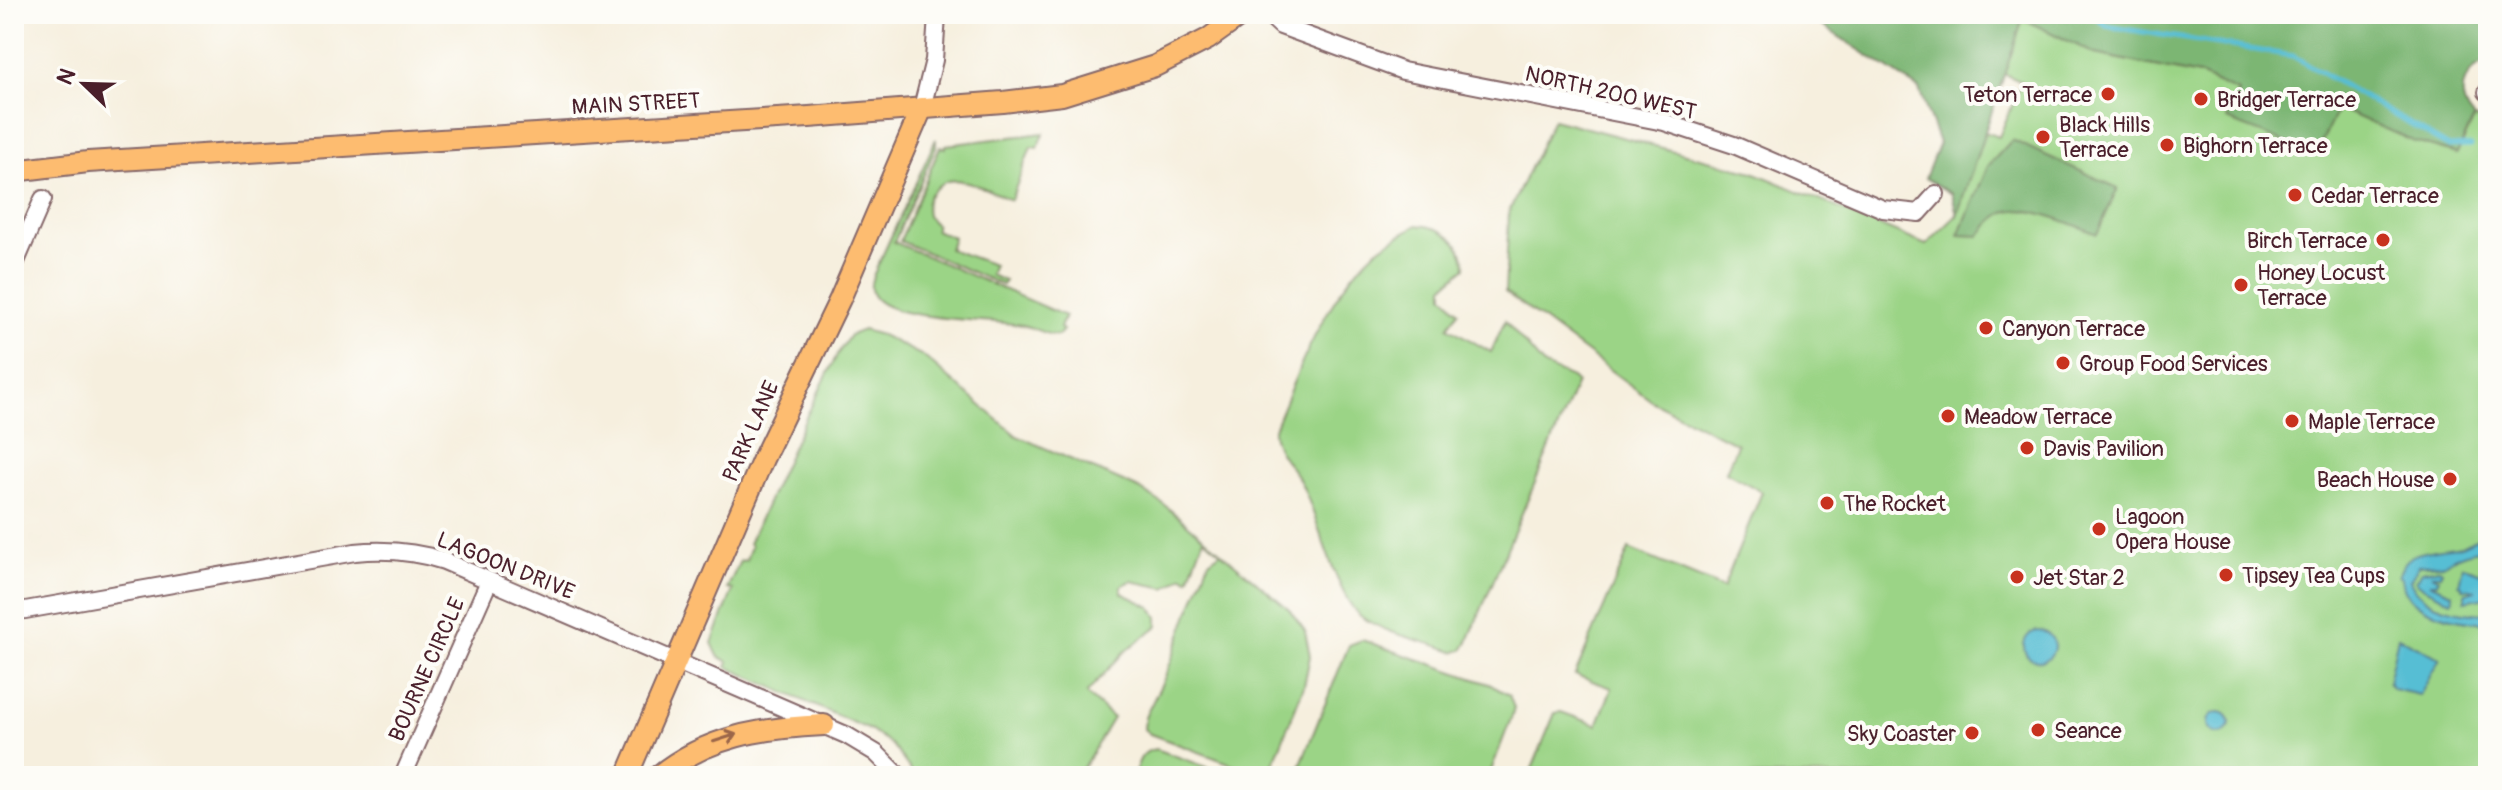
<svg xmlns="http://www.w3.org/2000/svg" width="2502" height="790" viewBox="0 0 2502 790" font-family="Pangolin,sans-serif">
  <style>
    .green { fill: #9bd486; stroke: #727a58; stroke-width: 2 }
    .forest { fill: #7cb673; stroke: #636a4f; stroke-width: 2 }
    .water { fill: #57bed4; stroke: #506e80; stroke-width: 2 }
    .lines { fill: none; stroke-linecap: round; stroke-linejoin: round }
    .stream { stroke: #57bed4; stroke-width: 5 }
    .minor-casing { stroke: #86686a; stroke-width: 20 }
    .major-casing { stroke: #86686a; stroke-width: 24 }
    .minor { stroke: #fff; stroke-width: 16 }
    .major { stroke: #fdbc70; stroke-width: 20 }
    .oneway { stroke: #9b664a }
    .poi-dot { fill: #c8321e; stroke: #fdfcf7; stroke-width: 3 }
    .labels { text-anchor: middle; stroke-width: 8; stroke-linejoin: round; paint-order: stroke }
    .street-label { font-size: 22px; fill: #4a1f2b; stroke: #fdfcf7 }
    .poi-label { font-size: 22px; fill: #4a1f2b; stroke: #fdfcf7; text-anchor: start }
  </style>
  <rect width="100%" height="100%" fill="#fdfcf7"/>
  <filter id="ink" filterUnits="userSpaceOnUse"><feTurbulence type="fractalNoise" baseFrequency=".0125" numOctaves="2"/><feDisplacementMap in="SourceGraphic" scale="16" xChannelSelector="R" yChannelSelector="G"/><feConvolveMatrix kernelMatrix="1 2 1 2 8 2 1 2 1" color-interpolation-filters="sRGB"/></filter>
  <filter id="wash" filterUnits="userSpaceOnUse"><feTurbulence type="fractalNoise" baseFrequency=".006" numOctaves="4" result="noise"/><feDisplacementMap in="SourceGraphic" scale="32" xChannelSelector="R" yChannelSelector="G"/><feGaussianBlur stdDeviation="1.8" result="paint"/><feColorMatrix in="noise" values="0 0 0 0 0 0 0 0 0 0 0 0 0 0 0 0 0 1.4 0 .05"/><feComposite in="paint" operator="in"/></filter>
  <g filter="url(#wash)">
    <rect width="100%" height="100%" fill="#f6efde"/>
    <g class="green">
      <polygon points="2018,14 2095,54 2199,75 2238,92 2338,108 2415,142 2461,147 2474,118 2488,123 2488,776 1529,776 1555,713 1561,712 1597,725 1612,688 1575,675 1629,549 1723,588 1762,492 1726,472 1737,444 1653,402 1505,292 1509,212 1553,119 1753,172 1926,245 1957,215 1985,132 1999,137 2022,82 1968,57"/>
      <path d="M1044 133 1038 148 1031 147 1011 200C990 192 954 168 936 188 926 197 925 203 927 216L936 225 935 230 953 237 949 249 994 265 990 275 1005 281 1002 285 900 241 940 147 945 148 946 145Z"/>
      <path d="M936 139V147L894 242 1065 316 1060 328 1063 330 1058 336C1046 335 1034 328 1022 325 990 319 897 321 876 299 870 293 870 284 873 276Z"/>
      <path d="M1417 225C1443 227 1463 240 1466 267L1444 286V295L1459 311 1448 327 1491 352 1505 321 1544 366 1572 378 1577 383 1468 641 1463 650 1456 652C1426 641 1389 635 1363 618 1335 599 1317 510 1299 479 1288 462 1275 452 1273 431 1295 377 1328 294 1371 255 1384 243 1402 234 1417 225Z"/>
      <polygon points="863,330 881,335 923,356 1017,436 1139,489 1162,503 1289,609 1305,631 1310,656 1304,686 1273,764 1265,776 1267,768 1261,771 1245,769 1150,734 1144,729 1145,717 1165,677 1209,561 1221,552 1204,538 1189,579 1183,576 1166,588 1131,581 1121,586 1122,593 1151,607 1158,617 1158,626 1123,653 1086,694 1113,718 1078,776 915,776 892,745 870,730 727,667 729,662 718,656 712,643 733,590 727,589 740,561 746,560 751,546 749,543 805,419 837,355 850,335"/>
      <polygon points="1362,640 1489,684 1509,695 1514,708 1512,716 1489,776 1296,776 1349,645"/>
      <path d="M1156 749 1232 776H1134C1138 763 1140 751 1156 749Z"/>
    </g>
    <g class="forest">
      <path d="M1809 14H2488V62C2462 69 2454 99 2474 118L2457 154 2415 142 2338 108 2316 154 2227 120 2238 92 2199 75 2095 54 2023 19 1957 215 1952 194 1925 178 1939 143 1919 89 1809 17Z"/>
      <path d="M2012 140 2118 188 2097 234C2075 225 2038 209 2015 210 2000 210 1988 225 1979 236L1959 235 1988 166Z"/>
    </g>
    <g class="water">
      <path d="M2488 533V550C2474 549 2455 555 2445 564L2419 565 2410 580C2422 609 2462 613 2488 614V623C2460 621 2406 614 2401 578L2398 576C2402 567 2404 562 2411 557 2421 550 2448 549 2460 546 2462 546 2486 534 2488 533Z"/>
      <polygon points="2463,566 2486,575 2488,590 2486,597 2465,601 2465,593 2476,590 2462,588 2462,585 2459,584"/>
      <polygon points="2439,568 2442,570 2440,574 2431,574 2439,578 2437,583 2429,583 2452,593 2453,598 2451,601 2424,588 2416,581 2422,571"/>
      <circle cx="2039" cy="646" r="15"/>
      <polygon points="2398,637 2440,658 2420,695 2393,689 2388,682"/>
      <circle cx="2219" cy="723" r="11"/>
    </g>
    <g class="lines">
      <polyline class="stream" points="2092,14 2106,26 2293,56 2449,147 2470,146"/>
    </g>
  </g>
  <g filter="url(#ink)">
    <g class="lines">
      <defs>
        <g id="minor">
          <polyline points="1268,14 1281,26 1403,71 1664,122 1734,145 1883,209 1919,213 1936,194"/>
          <polyline points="2487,92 2488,92"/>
          <polyline points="922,108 934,60 937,16"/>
          <polyline points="14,266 43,199"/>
          <path d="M14 612 355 552C387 549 414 551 444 561L846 735 876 753 899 776"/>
          <polyline points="403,776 489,581"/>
        </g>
        <g id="major">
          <polyline points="14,171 88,162 809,117 1003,102 1062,95 1155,66 1208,39 1243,14"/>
          <polyline points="627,776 763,459 840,299 922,108"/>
          <path d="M658 776C708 736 761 728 824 725"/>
        </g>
      </defs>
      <use href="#minor" class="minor-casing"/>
      <use href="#major" class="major-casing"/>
      <use href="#minor" class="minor"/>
      <use href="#major" class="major"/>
    </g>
    <defs><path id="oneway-shaft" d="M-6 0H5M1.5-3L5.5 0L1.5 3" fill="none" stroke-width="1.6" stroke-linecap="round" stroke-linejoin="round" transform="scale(2)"/></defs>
    <use class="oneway" href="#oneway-shaft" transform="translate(725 738) rotate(-18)"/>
  </g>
  <g class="poi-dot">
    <circle cx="2108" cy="94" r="8"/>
    <circle cx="2201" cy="99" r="8"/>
    <circle cx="2043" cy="137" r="8"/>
    <circle cx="2167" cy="145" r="8"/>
    <circle cx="2295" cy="195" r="8"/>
    <circle cx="2383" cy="240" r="8"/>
    <circle cx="2241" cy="285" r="8"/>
    <circle cx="1986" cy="328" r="8"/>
    <circle cx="2063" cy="363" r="8"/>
    <circle cx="1948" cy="416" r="8"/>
    <circle cx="2292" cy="421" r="8"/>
    <circle cx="2027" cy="448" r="8"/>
    <circle cx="2450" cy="479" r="8"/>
    <circle cx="1827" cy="503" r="8"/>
    <circle cx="2099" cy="529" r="8"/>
    <circle cx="2226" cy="575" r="8"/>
    <circle cx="2017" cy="577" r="8"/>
    <circle cx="2038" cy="730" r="8"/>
    <circle cx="1972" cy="733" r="8"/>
  </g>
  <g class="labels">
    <g class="street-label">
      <text transform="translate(1611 92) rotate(13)" y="8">NORTH 200 WEST</text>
      <text transform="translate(636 103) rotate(-3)" y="8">MAIN STREET</text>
      <text transform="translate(750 431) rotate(-66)" y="8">PARK LANE</text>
      <text transform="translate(506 565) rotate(22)" y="8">LAGOON DRIVE</text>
      <text transform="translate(426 669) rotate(-66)" y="8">BOURNE CIRCLE</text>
    </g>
    <g class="poi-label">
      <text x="2092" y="102" text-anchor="end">Teton Terrace</text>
      <text x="2217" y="107">Bridger Terrace</text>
      <text x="2059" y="132">Black Hills<tspan x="2059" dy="25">Terrace</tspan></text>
      <text x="2183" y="153">Bighorn Terrace</text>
      <text x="2311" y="203">Cedar Terrace</text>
      <text x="2367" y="248" text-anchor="end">Birch Terrace</text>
      <text x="2257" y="280">Honey Locust<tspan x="2257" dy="25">Terrace</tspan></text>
      <text x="2002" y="336">Canyon Terrace</text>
      <text x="2079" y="371">Group Food Services</text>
      <text x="1964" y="424">Meadow Terrace</text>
      <text x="2308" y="429">Maple Terrace</text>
      <text x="2043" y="456">Davis Pavilion</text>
      <text x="2434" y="487" text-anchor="end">Beach House</text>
      <text x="1843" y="511">The Rocket</text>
      <text x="2115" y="524">Lagoon<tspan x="2115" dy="25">Opera House</tspan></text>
      <text x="2242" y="583">Tipsey Tea Cups</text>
      <text x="2033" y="585">Jet Star 2</text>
      <text x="2054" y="738">Seance</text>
      <text x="1956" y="741" text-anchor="end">Sky Coaster</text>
    </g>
  </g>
  <rect width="2502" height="790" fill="none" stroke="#fdfcf7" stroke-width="48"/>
  <g transform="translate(84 84) rotate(293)" stroke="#fdfcf7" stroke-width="6" paint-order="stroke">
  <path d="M0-6L14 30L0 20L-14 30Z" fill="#4a1f2b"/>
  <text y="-12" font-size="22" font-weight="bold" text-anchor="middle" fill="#4a1f2b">N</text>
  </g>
</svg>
